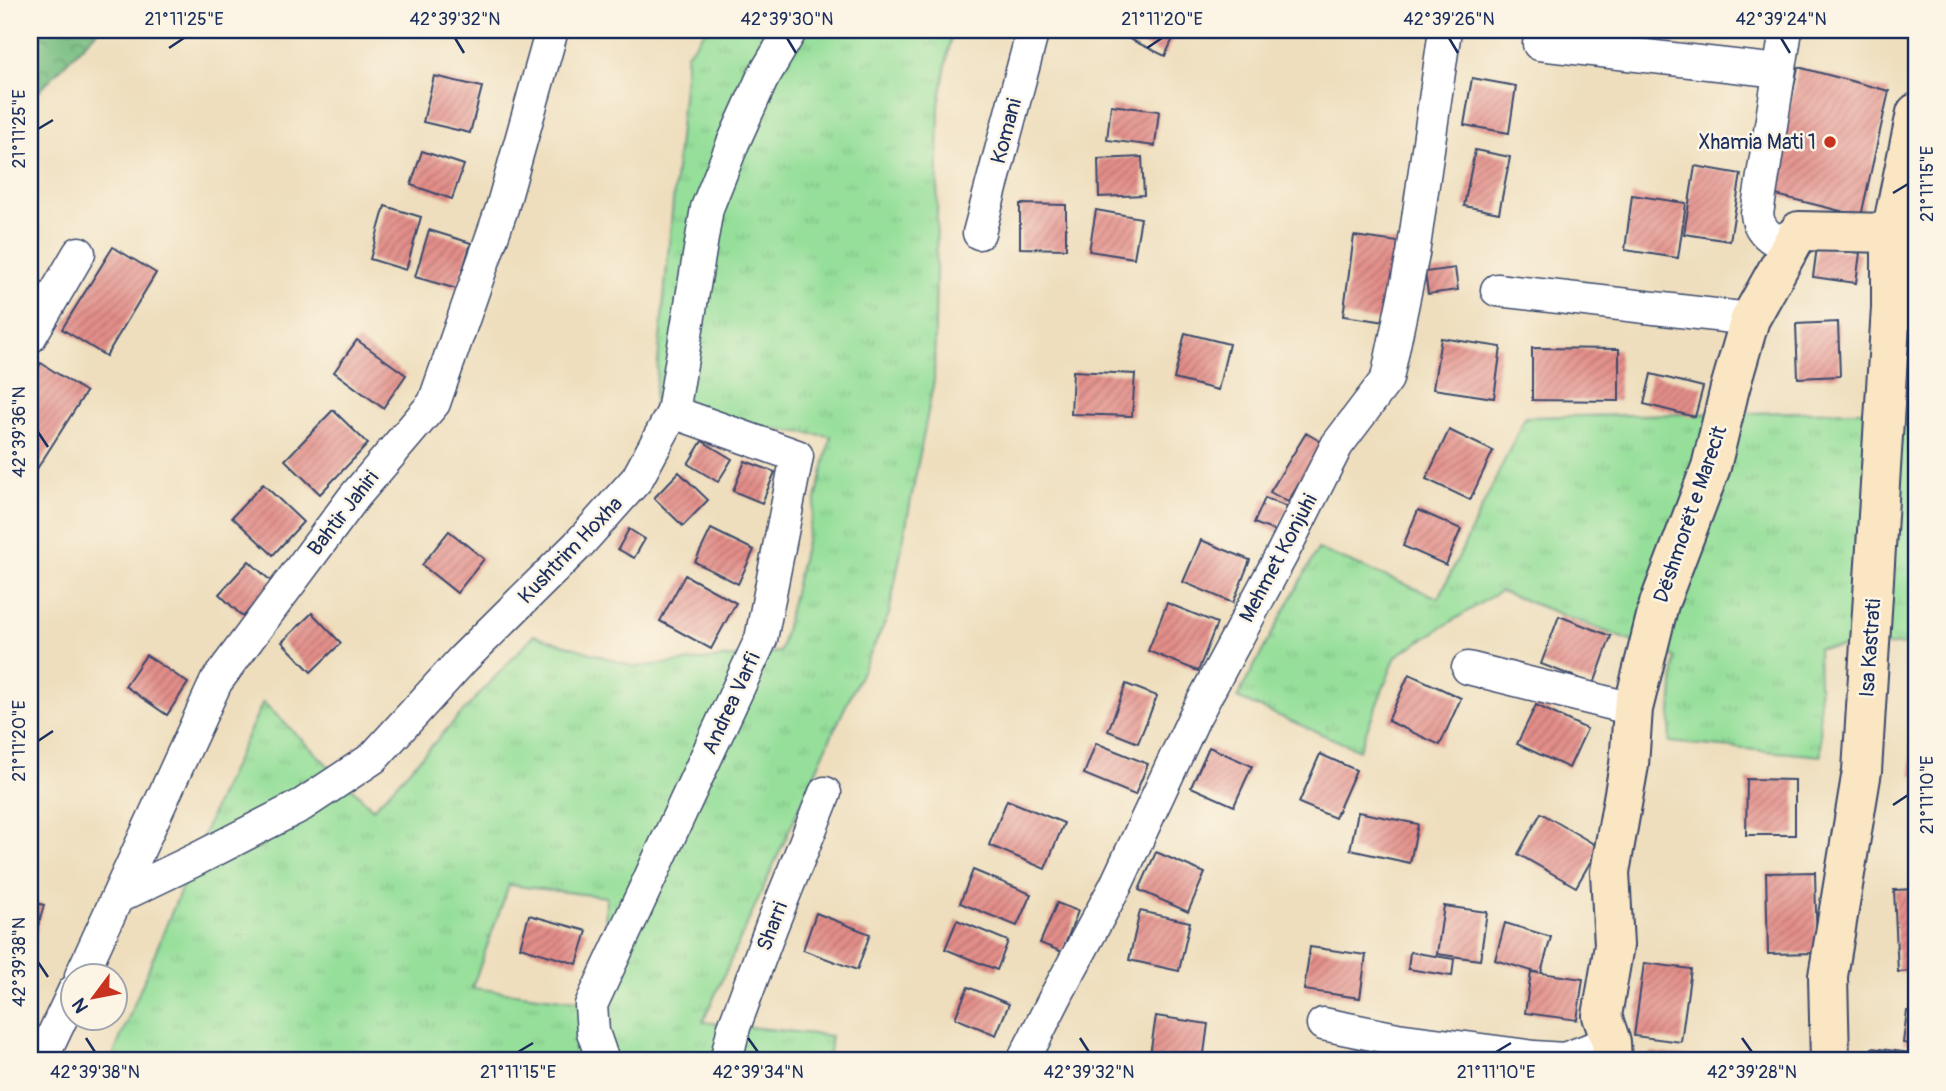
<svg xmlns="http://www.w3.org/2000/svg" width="1946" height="1091" viewBox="0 0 1946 1091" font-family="Pangolin,sans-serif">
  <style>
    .grass { fill: url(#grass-tufts); stroke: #58877c; stroke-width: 2; fill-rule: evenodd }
    .forest { fill: url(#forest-crowns); stroke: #4a7670; stroke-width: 2 }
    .building { fill: url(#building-hatch) }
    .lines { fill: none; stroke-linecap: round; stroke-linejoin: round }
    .street-casing { stroke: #3b496c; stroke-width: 35 }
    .secondary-casing { stroke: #3b496c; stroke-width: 42 }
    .street { stroke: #fff; stroke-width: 32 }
    .secondary { stroke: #fbe6c4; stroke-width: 38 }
    .ticks { fill: none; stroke: #1b2f5e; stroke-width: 2.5 }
    .poi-dot { fill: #c8321e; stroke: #fcf5e5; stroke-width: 2.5 }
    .labels { text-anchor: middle; stroke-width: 5; stroke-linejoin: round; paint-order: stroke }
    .street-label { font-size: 21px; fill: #1b2f5e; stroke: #fcf5e5 }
    .poi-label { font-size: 21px; fill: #1b2f5e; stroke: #fcf5e5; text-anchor: end }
    .neatline { fill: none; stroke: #1b2f5e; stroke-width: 2.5 }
    .ticks-label { font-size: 18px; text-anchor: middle; fill: #1b2f5e }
  </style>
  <defs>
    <pattern id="grass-tufts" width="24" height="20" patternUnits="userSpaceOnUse" patternTransform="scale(1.75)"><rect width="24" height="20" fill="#95df9a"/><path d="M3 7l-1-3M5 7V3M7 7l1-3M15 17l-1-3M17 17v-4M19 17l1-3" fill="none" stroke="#80c087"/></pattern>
    <pattern id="forest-crowns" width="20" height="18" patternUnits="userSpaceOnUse" patternTransform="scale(1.75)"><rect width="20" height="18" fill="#78be82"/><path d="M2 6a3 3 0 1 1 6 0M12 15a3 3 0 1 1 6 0" fill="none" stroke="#629b6e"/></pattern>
    <pattern id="building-hatch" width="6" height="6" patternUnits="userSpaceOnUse" patternTransform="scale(1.75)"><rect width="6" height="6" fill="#e38e89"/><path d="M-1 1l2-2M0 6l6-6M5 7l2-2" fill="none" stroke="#b77473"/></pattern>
  </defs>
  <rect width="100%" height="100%" fill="#fcf5e5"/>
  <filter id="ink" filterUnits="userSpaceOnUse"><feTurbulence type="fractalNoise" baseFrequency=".0143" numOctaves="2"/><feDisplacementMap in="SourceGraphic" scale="14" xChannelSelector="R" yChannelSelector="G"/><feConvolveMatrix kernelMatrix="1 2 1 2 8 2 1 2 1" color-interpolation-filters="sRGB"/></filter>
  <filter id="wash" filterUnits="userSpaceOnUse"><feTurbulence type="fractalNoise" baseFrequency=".00686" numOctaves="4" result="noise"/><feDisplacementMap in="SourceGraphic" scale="28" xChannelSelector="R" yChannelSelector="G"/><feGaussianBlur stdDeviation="1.57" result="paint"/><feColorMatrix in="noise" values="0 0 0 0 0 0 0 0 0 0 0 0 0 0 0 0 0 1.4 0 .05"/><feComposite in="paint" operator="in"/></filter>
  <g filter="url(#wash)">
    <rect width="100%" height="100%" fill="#eedebd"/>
    <g class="grass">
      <path d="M706 30H952L939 105 934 380 889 614 831 737 703 1022 831 1036 828 1061H111L217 801 263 702 373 809 534 635 635 667 780 652 831 436 653 414 687 54ZM509 885 606 897 603 1004 472 988Z"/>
      <polygon points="1916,410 1916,644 1818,648 1821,756 1669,742 1675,658 1500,591 1396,656 1359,750 1237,698 1318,549 1439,598 1525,417"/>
    </g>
    <polygon class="forest" points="30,30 98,30 30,100"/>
    <g id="blocks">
      <g class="building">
        <polygon points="1121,30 1177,30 1165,56 1119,34"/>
        <polygon points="1798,67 1889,91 1861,216 1772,194"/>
        <polygon points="434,76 482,87 470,133 423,122"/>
        <polygon points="1472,78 1516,86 1509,133 1464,125"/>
        <polygon points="1111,105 1159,111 1155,146 1107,140"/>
        <polygon points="1475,150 1510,157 1499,213 1464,206"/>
        <polygon points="422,151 464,165 452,199 411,185"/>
        <polygon points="1142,157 1144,195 1099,197 1098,159"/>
        <polygon points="1695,166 1741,174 1730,241 1684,234"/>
        <polygon points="1632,195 1686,203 1678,258 1625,250"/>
        <polygon points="1020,204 1066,205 1066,249 1020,248"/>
        <polygon points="385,206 421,217 406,270 370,259"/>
        <polygon points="1096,210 1141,218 1134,258 1089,251"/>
        <polygon points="429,230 471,243 457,289 415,277"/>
        <polygon points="1354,236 1398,242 1387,322 1343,316"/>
        <polygon points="113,247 156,273 106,356 62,329"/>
        <polygon points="1817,247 1860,253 1856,283 1813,277"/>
        <polygon points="1455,268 1458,290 1428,294 1425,272"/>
        <polygon points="1838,322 1840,376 1798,378 1796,324"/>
        <polygon points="1185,333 1229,344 1218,390 1174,379"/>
        <polygon points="1441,338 1501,347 1494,398 1433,389"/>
        <polygon points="357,340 406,375 383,408 334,372"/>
        <polygon points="1532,348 1619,349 1619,401 1532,400"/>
        <polygon points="41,363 86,392 35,472 30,469 30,381"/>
        <polygon points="1073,371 1135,374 1132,416 1071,414"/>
        <polygon points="1651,374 1703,387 1695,417 1644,404"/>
        <polygon points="333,410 368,444 320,494 285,460"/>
        <polygon points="1449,430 1493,451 1470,500 1426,479"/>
        <polygon points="1306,433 1323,443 1288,502 1270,492"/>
        <polygon points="702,441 732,459 718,482 688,464"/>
        <polygon points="745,461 775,472 762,503 733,491"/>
        <polygon points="679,472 708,500 683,526 654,498"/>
        <polygon points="263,484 303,522 273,555 232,517"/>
        <polygon points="1265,498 1287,507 1277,532 1254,523"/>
        <polygon points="1418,510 1461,529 1446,565 1403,546"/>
        <polygon points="629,529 645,539 634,558 618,549"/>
        <polygon points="711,529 754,550 738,584 695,562"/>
        <polygon points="449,531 484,559 457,593 422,565"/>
        <polygon points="1201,540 1250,560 1233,603 1183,582"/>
        <polygon points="249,561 273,583 243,617 219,594"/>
        <polygon points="685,575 736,603 711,649 660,621"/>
        <polygon points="1167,603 1217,623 1198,671 1148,651"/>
        <polygon points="312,613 341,643 311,672 282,642"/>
        <polygon points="1559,616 1611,636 1594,684 1541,664"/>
        <polygon points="146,655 188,683 167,715 125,686"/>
        <polygon points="1409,674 1461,698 1440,745 1388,721"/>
        <polygon points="1126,684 1157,696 1138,743 1108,731"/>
        <polygon points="1909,690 1916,690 1916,775 1911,775"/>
        <polygon points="1536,705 1587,729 1569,768 1517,744"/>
        <polygon points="1096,743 1148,764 1135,795 1084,774"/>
        <polygon points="1209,747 1252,766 1234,806 1191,787"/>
        <polygon points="1320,754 1356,770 1335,818 1299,803"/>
        <polygon points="1747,779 1795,780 1795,835 1746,835"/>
        <polygon points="1007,800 1064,823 1045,869 989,845"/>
        <polygon points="1358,812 1418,824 1410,863 1350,850"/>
        <polygon points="1541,813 1599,847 1576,887 1518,854"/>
        <polygon points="1156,852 1205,873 1188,912 1139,890"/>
        <polygon points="973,870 1031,894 1017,926 960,903"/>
        <polygon points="1815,872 1817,953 1768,954 1766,873"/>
        <polygon points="1916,889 1916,971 1898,972 1894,890"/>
        <polygon points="30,901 44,905 33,943 30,942"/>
        <polygon points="1057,903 1078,911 1062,952 1040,943"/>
        <polygon points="1444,906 1487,912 1480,960 1437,954"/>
        <polygon points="1140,911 1190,922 1179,971 1129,960"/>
        <polygon points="816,913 870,934 857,970 803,950"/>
        <polygon points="529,915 587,931 577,964 520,947"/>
        <polygon points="957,920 1008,941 997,970 945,949"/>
        <polygon points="1505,923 1551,937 1541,973 1583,979 1577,1020 1525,1013 1531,972 1539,973 1495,960"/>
        <polygon points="1310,947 1366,955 1360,998 1304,990"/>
        <polygon points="1410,952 1454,959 1452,976 1408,969"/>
        <polygon points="1644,963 1691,969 1681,1042 1634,1036"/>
        <polygon points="968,987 1009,1004 996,1035 955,1018"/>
        <polygon points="1907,1011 1916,1012 1916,1045 1903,1043"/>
        <polygon points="1156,1016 1208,1024 1203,1061 1149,1061"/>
        <polygon points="1872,1048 1912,1053 1911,1061 1870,1061"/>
        <polygon points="1650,1052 1697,1058 1696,1061 1649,1061"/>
        <polygon points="1351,1056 1368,1060 1368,1061 1350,1061"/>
      </g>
    </g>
  </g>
  <g filter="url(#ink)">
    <use href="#blocks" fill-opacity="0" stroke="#3b496c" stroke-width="2"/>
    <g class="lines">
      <defs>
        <g id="street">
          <path d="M1786 30 1757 214C1758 227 1767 237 1779 242L1799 231"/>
          <polyline points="1539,44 1779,71"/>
          <polyline points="979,233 1033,30"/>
          <polyline points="1891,233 1916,240"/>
          <polyline points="1497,290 1750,319"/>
          <polyline points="30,337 79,253"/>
          <polyline points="1468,668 1633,709"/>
          <polyline points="118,897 197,859 302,805 373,758 463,659 578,545 637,479 673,412 707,208 733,143 762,79 791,30"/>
          <polyline points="81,976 216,682 354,497 434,403 502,208 552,30"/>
          <polyline points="1323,1024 1397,1039 1534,1057 1564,1059 1611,1042"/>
          <polyline points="41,1061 74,991"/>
          <polyline points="603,1061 593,1032 591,1005 761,639 797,456 673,412"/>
          <polyline points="726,1061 734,1027 772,925 825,793"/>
          <polyline points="1023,1061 1058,992 1116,885 1194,718 1281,556 1337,445 1387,379 1413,254 1445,30"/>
        </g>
        <g id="secondary">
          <polyline points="1612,1061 1611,1042 1602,1016 1614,945 1610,872 1629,765 1633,709 1659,604 1711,467 1730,388 1750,319 1799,231 1891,233"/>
          <polyline points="1830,1061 1828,976 1862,771 1891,308 1891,233 1916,113"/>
        </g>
      </defs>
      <use href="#street" class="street-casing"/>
      <use href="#secondary" class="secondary-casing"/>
      <use href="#street" class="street"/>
      <use href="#secondary" class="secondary"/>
    </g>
  </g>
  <path class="ticks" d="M455 38 464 53M787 38 796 53M1449 38 1458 53M1781 38 1790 53M169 48 184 38M1147 48 1162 38M38 129 53 120M1893 193 1908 184M38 432 48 447M38 741 53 731M1893 805 1908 795M38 962 48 977M86 1038 95 1052M748 1038 758 1052M1080 1038 1089 1052M1742 1038 1752 1052M518 1052 533 1043M1496 1052 1511 1043"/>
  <circle class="poi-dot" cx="1830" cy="142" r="7"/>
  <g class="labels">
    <g class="street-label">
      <text transform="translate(1006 131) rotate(-75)" y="7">Komani</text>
      <text transform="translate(343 513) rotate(-52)" y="7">Bahtir Jahiri</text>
      <text transform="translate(1690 514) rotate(-71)" y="7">Dëshmorët e Marecit</text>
      <text transform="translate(570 550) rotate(-46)" y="7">Kushtrim Hoxha</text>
      <text transform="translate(1278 558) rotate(-62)" y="7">Mehmet Konjuhi</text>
      <text transform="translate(1870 648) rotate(-86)" y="7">Isa Kastrati</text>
      <text transform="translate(731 703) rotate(-65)" y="7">Andrea Varfi</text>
      <text transform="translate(772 926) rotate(-69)" y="7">Sharri</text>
    </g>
    <g class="poi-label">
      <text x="1816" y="149">Xhamia Mati 1</text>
    </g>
  </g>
  <rect width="1946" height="1091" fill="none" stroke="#fcf5e5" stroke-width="77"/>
  <g transform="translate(94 997) rotate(238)"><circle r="33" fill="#fcf5e5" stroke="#a2a6af" stroke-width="2"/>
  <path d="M0-5L12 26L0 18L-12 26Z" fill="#c8321e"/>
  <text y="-10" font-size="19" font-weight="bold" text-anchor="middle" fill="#1b2f5e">N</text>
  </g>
  <rect x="38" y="38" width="1870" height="1014" class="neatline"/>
  <g class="ticks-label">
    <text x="184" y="25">21°11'25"E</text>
    <text x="455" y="25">42°39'32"N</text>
    <text x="787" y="25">42°39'30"N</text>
    <text x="1162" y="25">21°11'20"E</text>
    <text x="1449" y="25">42°39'26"N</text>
    <text x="1781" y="25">42°39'24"N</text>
    <text transform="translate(19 129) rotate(-90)" y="6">21°11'25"E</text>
    <text transform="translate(1927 184) rotate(-90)" y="6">21°11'15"E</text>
    <text transform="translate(19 432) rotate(-90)" y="6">42°39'36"N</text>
    <text transform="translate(19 741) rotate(-90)" y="6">21°11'20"E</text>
    <text transform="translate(1927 795) rotate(-90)" y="6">21°11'10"E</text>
    <text transform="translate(19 962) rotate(-90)" y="6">42°39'38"N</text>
    <text x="95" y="1078">42°39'38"N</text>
    <text x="518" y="1078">21°11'15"E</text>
    <text x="758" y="1078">42°39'34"N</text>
    <text x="1089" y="1078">42°39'32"N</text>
    <text x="1496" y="1078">21°11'10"E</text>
    <text x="1752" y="1078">42°39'28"N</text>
  </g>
</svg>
